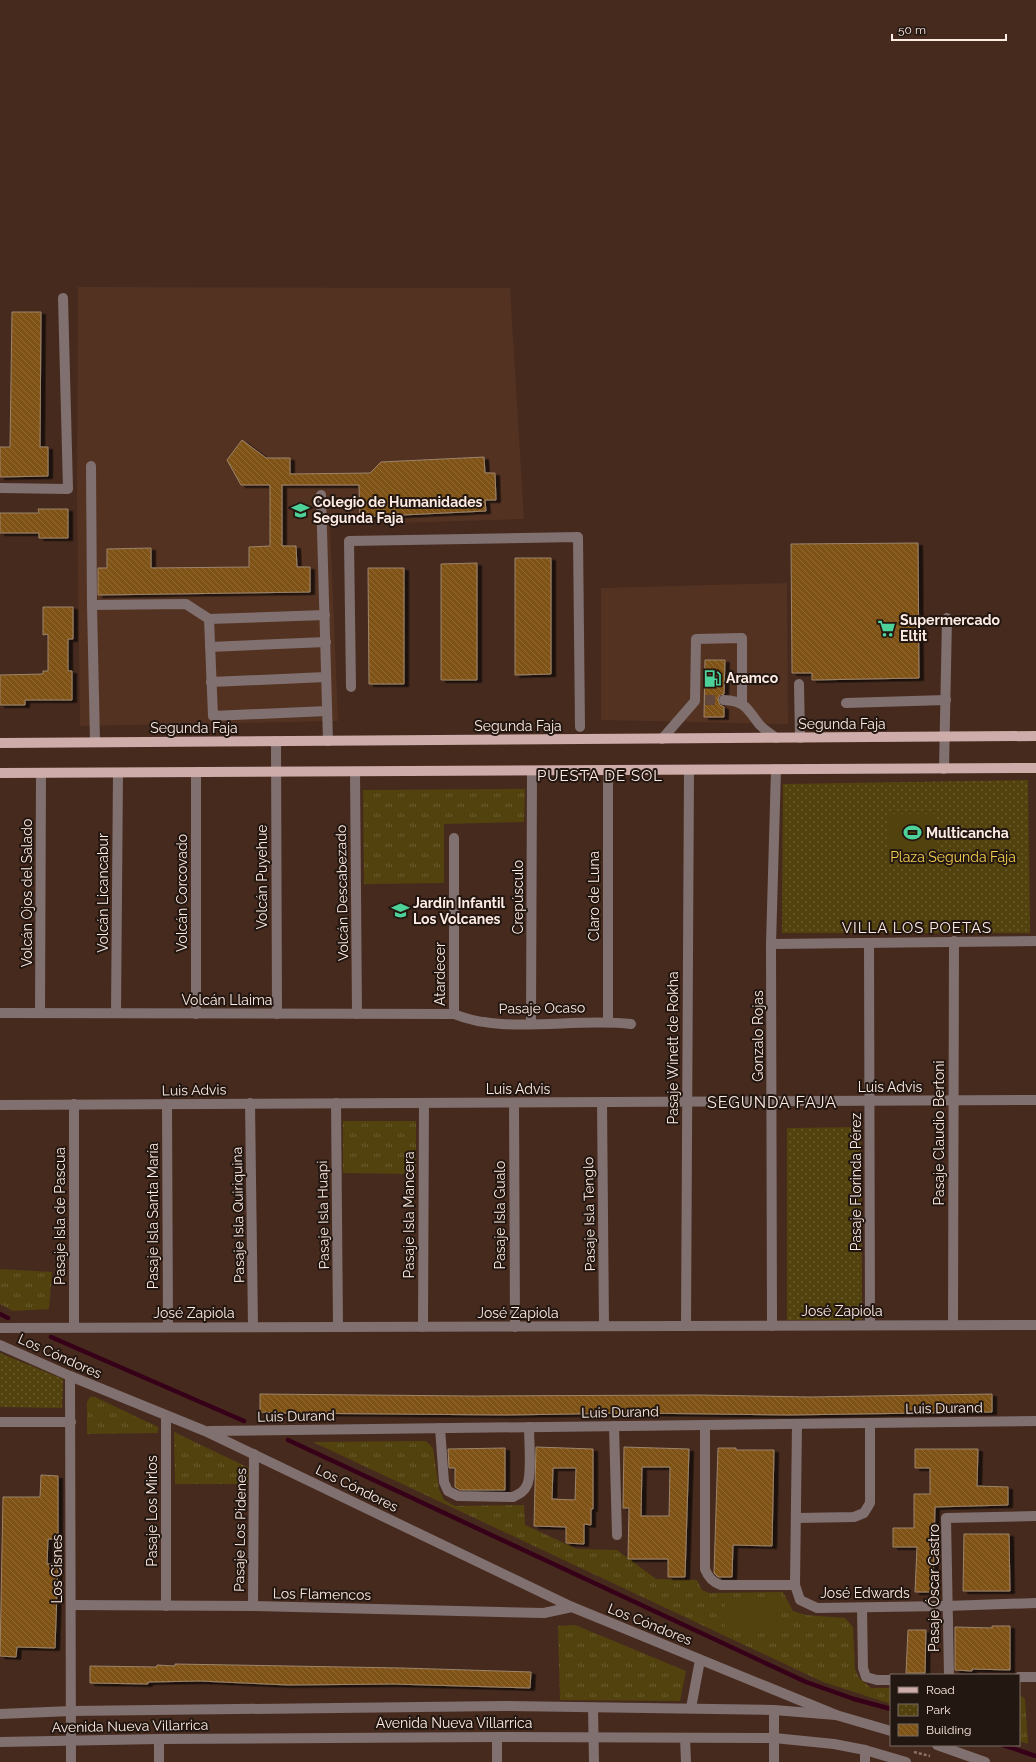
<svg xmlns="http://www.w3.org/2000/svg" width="1036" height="1762" viewBox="0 0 1036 1762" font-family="Raleway,sans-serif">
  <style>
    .built { fill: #533222 }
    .grass { fill: url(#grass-tufts) }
    .park { fill: url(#park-dots) }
    .garden { fill: #51420e }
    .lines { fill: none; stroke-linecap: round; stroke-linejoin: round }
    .stream { stroke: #370019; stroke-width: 4.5 }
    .building { fill: url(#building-back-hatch); stroke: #9c846b; fill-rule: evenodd; filter: url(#shadow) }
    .minor-tunnel { stroke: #62473c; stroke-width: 10; stroke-dasharray: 10 5; stroke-linecap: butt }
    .path { stroke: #897166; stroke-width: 2.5; stroke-dasharray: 3 2; stroke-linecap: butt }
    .minor { stroke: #80706f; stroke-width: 10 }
    .major { stroke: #ceacaa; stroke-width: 10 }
    .labels { text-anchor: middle; stroke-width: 4; stroke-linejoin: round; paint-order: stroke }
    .poi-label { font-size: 14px; font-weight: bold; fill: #feebe3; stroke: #231711; text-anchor: start }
    .street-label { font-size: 14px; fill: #feebe3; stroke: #231711 }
    .park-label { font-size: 14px; fill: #f6cf50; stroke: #231711 }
    .neighbourhood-label { font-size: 15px; letter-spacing: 1px; fill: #feebe3; stroke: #231711 }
    .quarter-label { font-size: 16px; letter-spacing: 1px; fill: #feebe3; stroke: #231711 }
  </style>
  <defs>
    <pattern id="grass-tufts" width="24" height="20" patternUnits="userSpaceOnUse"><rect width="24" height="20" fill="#51420e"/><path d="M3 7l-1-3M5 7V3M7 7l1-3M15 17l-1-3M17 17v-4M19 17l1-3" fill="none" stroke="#6b5d31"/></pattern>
    <pattern id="park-dots" width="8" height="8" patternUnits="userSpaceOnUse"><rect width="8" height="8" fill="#51420e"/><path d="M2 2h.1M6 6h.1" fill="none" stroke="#6b5d31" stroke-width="1.8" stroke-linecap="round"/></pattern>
    <pattern id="building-back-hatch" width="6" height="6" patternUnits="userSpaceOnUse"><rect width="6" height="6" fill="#7f5216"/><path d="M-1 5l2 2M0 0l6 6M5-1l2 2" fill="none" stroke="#926b38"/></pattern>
    <filter id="shadow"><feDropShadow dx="4.5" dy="2.5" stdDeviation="0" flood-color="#0009"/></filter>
  </defs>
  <rect width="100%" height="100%" fill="#462a1e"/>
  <g class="built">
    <polygon points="78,287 510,288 524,519 330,525 338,721 80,726 77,501"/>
    <polygon points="787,583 788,724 601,720 601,588"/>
  </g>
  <g class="grass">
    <polygon points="525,789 524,822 444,824 444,883 364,884 363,790"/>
    <polygon points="343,1121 416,1121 416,1174 343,1173"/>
    <polygon points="0,1269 52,1272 49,1309 13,1311 0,1304"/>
    <polygon points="90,1397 95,1397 158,1427 158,1433 87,1434 87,1402"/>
    <polygon points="174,1432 249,1468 248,1484 175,1484"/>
    <polygon points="426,1441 433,1448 439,1489 444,1500 455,1506 524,1505 525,1525 577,1549 617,1550 656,1579 697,1580 702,1590 709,1593 783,1592 793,1611 806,1615 845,1618 853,1627 855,1669 859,1678 871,1688 891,1688 891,1704 823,1682 313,1442"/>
    <polygon points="575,1625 686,1671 680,1701 560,1700 558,1626"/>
    <polygon points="1019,1694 1025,1699 1028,1744 1019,1741"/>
  </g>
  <g class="park">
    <polygon points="1028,780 1030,933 782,933 783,784"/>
    <polygon points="861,1127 862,1320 787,1320 787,1128"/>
    <polygon points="0,1353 63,1379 62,1408 0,1407"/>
  </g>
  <g class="garden">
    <polygon points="889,814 937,814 938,851 889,852"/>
    <polygon points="725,1598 777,1598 778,1632 725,1632"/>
  </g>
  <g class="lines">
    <g class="stream">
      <polyline points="0,1314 8,1318"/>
      <polyline points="51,1337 244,1421"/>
      <polyline points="288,1440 806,1682 854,1699 891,1709"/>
      <polyline points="1003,1745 1036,1756"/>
    </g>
  </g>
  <g class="building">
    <polygon points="12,312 41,312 40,447 48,447 48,476 0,477 0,447 10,447"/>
    <polygon points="242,440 266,458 290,458 290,474 370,473 381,462 484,457 485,473 495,473 496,500 485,500 486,511 360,517 359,485 282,485 282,546 296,546 297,567 310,567 310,592 98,595 98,568 107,568 107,549 151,548 151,568 249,567 249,547 270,546 270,485 241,485 227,460"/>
    <polygon points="38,509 68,509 68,538 39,538 39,533 0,533 0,513 39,513"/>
    <polygon points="918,543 919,678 812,680 812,673 792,673 791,544"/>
    <polygon points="515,558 551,558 551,674 515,675"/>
    <polygon points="477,563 477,680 441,680 441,564"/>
    <polygon points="368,568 404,568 404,684 369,684"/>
    <polygon points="43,607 73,607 73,639 68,639 68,671 72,671 72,700 25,700 25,705 0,705 0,675 43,674 43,671 48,671 48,634 43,635"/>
    <polygon points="705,660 725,660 724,694 719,696 718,700 720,705 724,707 724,717 704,717"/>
    <polygon points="260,1394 472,1396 700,1395 810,1397 992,1394 992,1412 788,1415 637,1413 506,1415 277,1413 260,1412"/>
    <path d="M536 1447 593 1449V1509H591V1525L584 1524V1544L566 1543V1527L534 1526ZM553 1468H576L575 1500 552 1499Z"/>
    <path d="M624 1447 689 1449 685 1577H668V1559H628L629 1508H623ZM642 1467H670L669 1516H641Z"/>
    <polygon points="505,1448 505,1490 460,1490 455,1487 455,1468 449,1468 448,1449"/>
    <polygon points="718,1448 736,1448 736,1450 774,1450 772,1546 733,1545 732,1577 718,1577 714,1573"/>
    <polygon points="915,1449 978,1449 977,1486 1008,1487 1008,1505 935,1507 933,1592 915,1592 917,1547 893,1547 893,1528 914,1528 914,1494 930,1494 930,1468 915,1468"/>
    <polygon points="41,1475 58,1476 58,1539 48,1539 47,1564 58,1564 55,1648 17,1647 16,1657 0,1656 3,1497 40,1497"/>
    <polygon points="964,1534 1009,1534 1010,1591 963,1591"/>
    <polygon points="992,1626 1010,1626 1010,1670 972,1669 972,1671 955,1670 955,1627 992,1628"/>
    <polygon points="908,1630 926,1630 925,1673 906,1673"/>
    <polygon points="175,1664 402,1668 531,1672 530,1688 393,1684 288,1685 200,1681 148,1682 148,1684 90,1683 90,1666 157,1667 157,1665 175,1666"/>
  </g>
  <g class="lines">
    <polyline class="minor-tunnel" points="705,700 724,700"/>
    <polyline class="path" points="914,1752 930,1756"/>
    <g class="minor">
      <polyline points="91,466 92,605"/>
      <polyline points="0,488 68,489 63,298"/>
      <polyline points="321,495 328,741"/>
      <polyline points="209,619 213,716 327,711"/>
      <polyline points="210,647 326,642"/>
      <polyline points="211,682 326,677"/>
      <polyline points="799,684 800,738"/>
      <polyline points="351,687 349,541 578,537 580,727"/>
      <path d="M724 700C746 701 747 709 759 724 763 729 771 734 776 738"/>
      <polyline points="846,703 946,700"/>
      <polyline points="662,739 695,701 696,639 742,638 742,703"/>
      <polyline points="276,741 277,1014"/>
      <polyline points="95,742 92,605 186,604 209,619 325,615"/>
      <polyline points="944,769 947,618"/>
      <polyline points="608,770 608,1021"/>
      <polyline points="355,772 357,1014"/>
      <polyline points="454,838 454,1014"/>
      <polyline points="869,943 870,1325"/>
      <polyline points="771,944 1036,941"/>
      <path d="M0 1013 454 1014C503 1035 577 1017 631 1024"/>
      <polyline points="40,1013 41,773"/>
      <polyline points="116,1013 118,773"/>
      <polyline points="196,1014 196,773"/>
      <polyline points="531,1024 532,771"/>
      <polyline points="602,1102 604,1326"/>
      <polyline points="250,1103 253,1327"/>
      <polyline points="336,1103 338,1327"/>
      <polyline points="514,1103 515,1327"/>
      <polyline points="167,1104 168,1327"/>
      <polyline points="0,1105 1036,1100"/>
      <polyline points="953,1325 954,941"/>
      <polyline points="686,1326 689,770"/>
      <polyline points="772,1326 771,944 776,769"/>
      <polyline points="74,1327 74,1104"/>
      <polyline points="423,1327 424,1103"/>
      <polyline points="0,1328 1036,1325"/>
      <polyline points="0,1345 70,1376 205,1431 572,1607 836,1715"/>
      <polyline points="70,1376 71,1762"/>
      <polyline points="0,1422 71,1422"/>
      <polyline points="797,1424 795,1585 800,1600 817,1608 946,1606 1036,1603"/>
      <path d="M705 1425V1569C708 1577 712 1582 721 1585H795"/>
      <polyline points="614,1426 617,1535"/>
      <path d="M440 1428 444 1482 448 1491 458 1496 513 1497C519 1494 524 1492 527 1485 532 1475 529 1440 529 1427"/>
      <polyline points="209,1431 1036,1421"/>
      <polyline points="797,1518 854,1517 864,1513 870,1503 870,1423"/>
      <polyline points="71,1605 253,1606 544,1613 572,1607"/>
      <polyline points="166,1606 166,1416"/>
      <polyline points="253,1606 254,1454"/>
      <polyline points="862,1608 863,1668 866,1677 877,1680 891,1680"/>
      <polyline points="949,1675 946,1518 1036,1516"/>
      <polyline points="1019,1677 1036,1677"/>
      <polyline points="593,1708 594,1762"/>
      <polyline points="691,1708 700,1660"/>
      <polyline points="774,1710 774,1762"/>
      <polyline points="0,1714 71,1711 504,1706 774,1710 836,1715 891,1731"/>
      <polyline points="497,1737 497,1762"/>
      <polyline points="685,1738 686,1762"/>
      <polyline points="0,1742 159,1739 497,1737 774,1738 834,1744 865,1750 906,1762"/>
      <polyline points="937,1745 985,1762"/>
      <polyline points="159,1762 159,1739"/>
      <polyline points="865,1762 865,1750"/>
    </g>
    <g class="major">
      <polyline points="0,743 1036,736"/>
      <polyline points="0,773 1036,768"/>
    </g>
  </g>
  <defs>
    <symbol id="school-bare" viewBox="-9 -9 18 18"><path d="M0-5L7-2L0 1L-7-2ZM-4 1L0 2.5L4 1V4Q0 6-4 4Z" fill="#4dd39a" stroke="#231711" stroke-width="2.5" paint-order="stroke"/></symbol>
    <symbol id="supermarket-bare" viewBox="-9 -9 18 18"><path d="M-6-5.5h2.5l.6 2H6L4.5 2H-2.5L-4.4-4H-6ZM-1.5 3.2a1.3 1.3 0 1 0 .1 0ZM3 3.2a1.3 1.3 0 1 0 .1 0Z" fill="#4dd39a" stroke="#231711" stroke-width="2.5" paint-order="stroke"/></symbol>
    <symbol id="fuel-bare" viewBox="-9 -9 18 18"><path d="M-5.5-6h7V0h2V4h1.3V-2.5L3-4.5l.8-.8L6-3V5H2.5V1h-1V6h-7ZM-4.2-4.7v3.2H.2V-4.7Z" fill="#4dd39a" stroke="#231711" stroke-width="2.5" paint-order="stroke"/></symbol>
    <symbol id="stadium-bare" viewBox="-9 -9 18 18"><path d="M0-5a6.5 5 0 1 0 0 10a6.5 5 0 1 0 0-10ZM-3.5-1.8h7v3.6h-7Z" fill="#4dd39a" stroke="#231711" stroke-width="2.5" paint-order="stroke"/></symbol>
  </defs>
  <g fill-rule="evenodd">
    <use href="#school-bare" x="288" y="498" width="25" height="25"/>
    <use href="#supermarket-bare" x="874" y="616" width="25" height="25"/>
    <use href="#fuel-bare" x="700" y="666" width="25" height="25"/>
    <use href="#stadium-bare" x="900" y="820" width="25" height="25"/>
    <use href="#school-bare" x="388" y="898" width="25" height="25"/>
  </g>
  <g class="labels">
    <g class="poi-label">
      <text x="313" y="507">Colegio de Humanidades<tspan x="313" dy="16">Segunda Faja</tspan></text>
      <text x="900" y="625">Supermercado<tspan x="900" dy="16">Eltit</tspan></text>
      <text x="726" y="683">Aramco</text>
      <text x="926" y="838">Multicancha</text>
      <text x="413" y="908">Jardín Infantil<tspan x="413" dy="16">Los Volcanes</tspan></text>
    </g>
    <g class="street-label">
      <text x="842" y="729">Segunda Faja</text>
      <text x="518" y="731">Segunda Faja</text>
      <text x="194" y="733">Segunda Faja</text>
      <text transform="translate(262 877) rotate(-90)" y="5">Volcán Puyehue</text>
      <text transform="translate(27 893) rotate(-90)" y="5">Volcán Ojos del Salado</text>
      <text transform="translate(103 893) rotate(-90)" y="5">Volcán Licancabur</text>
      <text transform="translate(182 893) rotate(-90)" y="5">Volcán Corcovado</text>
      <text transform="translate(342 893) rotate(-91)" y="5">Volcán Descabezado</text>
      <text transform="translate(594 896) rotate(-90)" y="5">Claro de Luna</text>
      <text transform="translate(518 897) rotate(-90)" y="5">Crepúsculo</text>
      <text transform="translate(440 974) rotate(-90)" y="5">Atardecer</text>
      <text x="227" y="1005">Volcán Llaima</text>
      <text transform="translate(542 1008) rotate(-1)" y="5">Pasaje Ocaso</text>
      <text transform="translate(758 1036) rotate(-90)" y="5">Gonzalo Rojas</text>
      <text transform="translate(673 1048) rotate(-90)" y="5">Pasaje Winett de Rokha</text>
      <text x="890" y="1092">Luis Advis</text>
      <text x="518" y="1094">Luis Advis</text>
      <text transform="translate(194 1090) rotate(-1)" y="5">Luis Advis</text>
      <text transform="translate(939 1133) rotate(-90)" y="5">Pasaje Claudio Bertoni</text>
      <text transform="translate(856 1182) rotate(-90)" y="5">Pasaje Florinda Pérez</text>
      <text transform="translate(589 1214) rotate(-91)" y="5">Pasaje Isla Tenglo</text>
      <text transform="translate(238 1215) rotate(-91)" y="5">Pasaje Isla Quiriquina</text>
      <text transform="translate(323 1215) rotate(-91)" y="5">Pasaje Isla Huapi</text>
      <text transform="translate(409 1215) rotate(-90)" y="5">Pasaje Isla Mancera</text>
      <text transform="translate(500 1215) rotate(-90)" y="5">Pasaje Isla Gualo</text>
      <text transform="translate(60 1216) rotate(-90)" y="5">Pasaje Isla de Pascua</text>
      <text transform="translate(153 1216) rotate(-90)" y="5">Pasaje Isla Santa María</text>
      <text x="842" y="1316">José Zapiola</text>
      <text x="194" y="1318">José Zapiola</text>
      <text x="518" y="1318">José Zapiola</text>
      <text transform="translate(60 1356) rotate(24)" y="5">Los Cóndores</text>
      <text transform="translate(944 1408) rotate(-1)" y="5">Luis Durand</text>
      <text transform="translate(620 1412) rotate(-1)" y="5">Luis Durand</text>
      <text transform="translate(296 1416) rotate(-1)" y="5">Luis Durand</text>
      <text transform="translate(357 1488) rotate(26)" y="5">Los Cóndores</text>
      <text transform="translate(152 1511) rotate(-90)" y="5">Pasaje Los Mirlos</text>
      <text transform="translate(240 1530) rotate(-89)" y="5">Pasaje Los Pidenes</text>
      <text transform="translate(57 1569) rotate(-90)" y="5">Los Cisnes</text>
      <text transform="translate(934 1588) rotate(-90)" y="5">Pasaje Óscar Castro</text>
      <text x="865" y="1598">José Edwards</text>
      <text transform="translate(322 1594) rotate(1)" y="5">Los Flamencos</text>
      <text transform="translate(650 1624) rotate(22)" y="5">Los Cóndores</text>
      <text x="454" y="1728">Avenida Nueva Villarrica</text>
      <text transform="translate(130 1726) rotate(-1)" y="5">Avenida Nueva Villarrica</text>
    </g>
    <g class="park-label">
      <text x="953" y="862">Plaza Segunda Faja</text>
    </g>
    <g class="neighbourhood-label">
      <text x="600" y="781">PUESTA DE SOL</text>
      <text x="917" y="933">VILLA LOS POETAS</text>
    </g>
    <g class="quarter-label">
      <text x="772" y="1108">SEGUNDA FAJA</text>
    </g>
  </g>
  <rect x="890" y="1674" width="130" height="72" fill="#231711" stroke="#7b6c65"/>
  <rect x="898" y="1687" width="20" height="6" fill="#ceacaa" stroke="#7b6c65"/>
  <text x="926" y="1694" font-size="12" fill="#feebe3">Road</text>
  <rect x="898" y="1704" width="20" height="12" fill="url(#park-dots)" stroke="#7b6c65"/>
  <text x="926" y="1714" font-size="12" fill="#feebe3">Park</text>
  <rect x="898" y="1724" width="20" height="12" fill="url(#building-back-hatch)" stroke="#7b6c65"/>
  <text x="926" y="1734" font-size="12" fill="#feebe3">Building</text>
  <path d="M892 34v6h114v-6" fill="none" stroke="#feebe3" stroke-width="2"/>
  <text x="898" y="34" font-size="12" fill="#feebe3" stroke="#231711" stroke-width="3" paint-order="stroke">50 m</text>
</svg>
